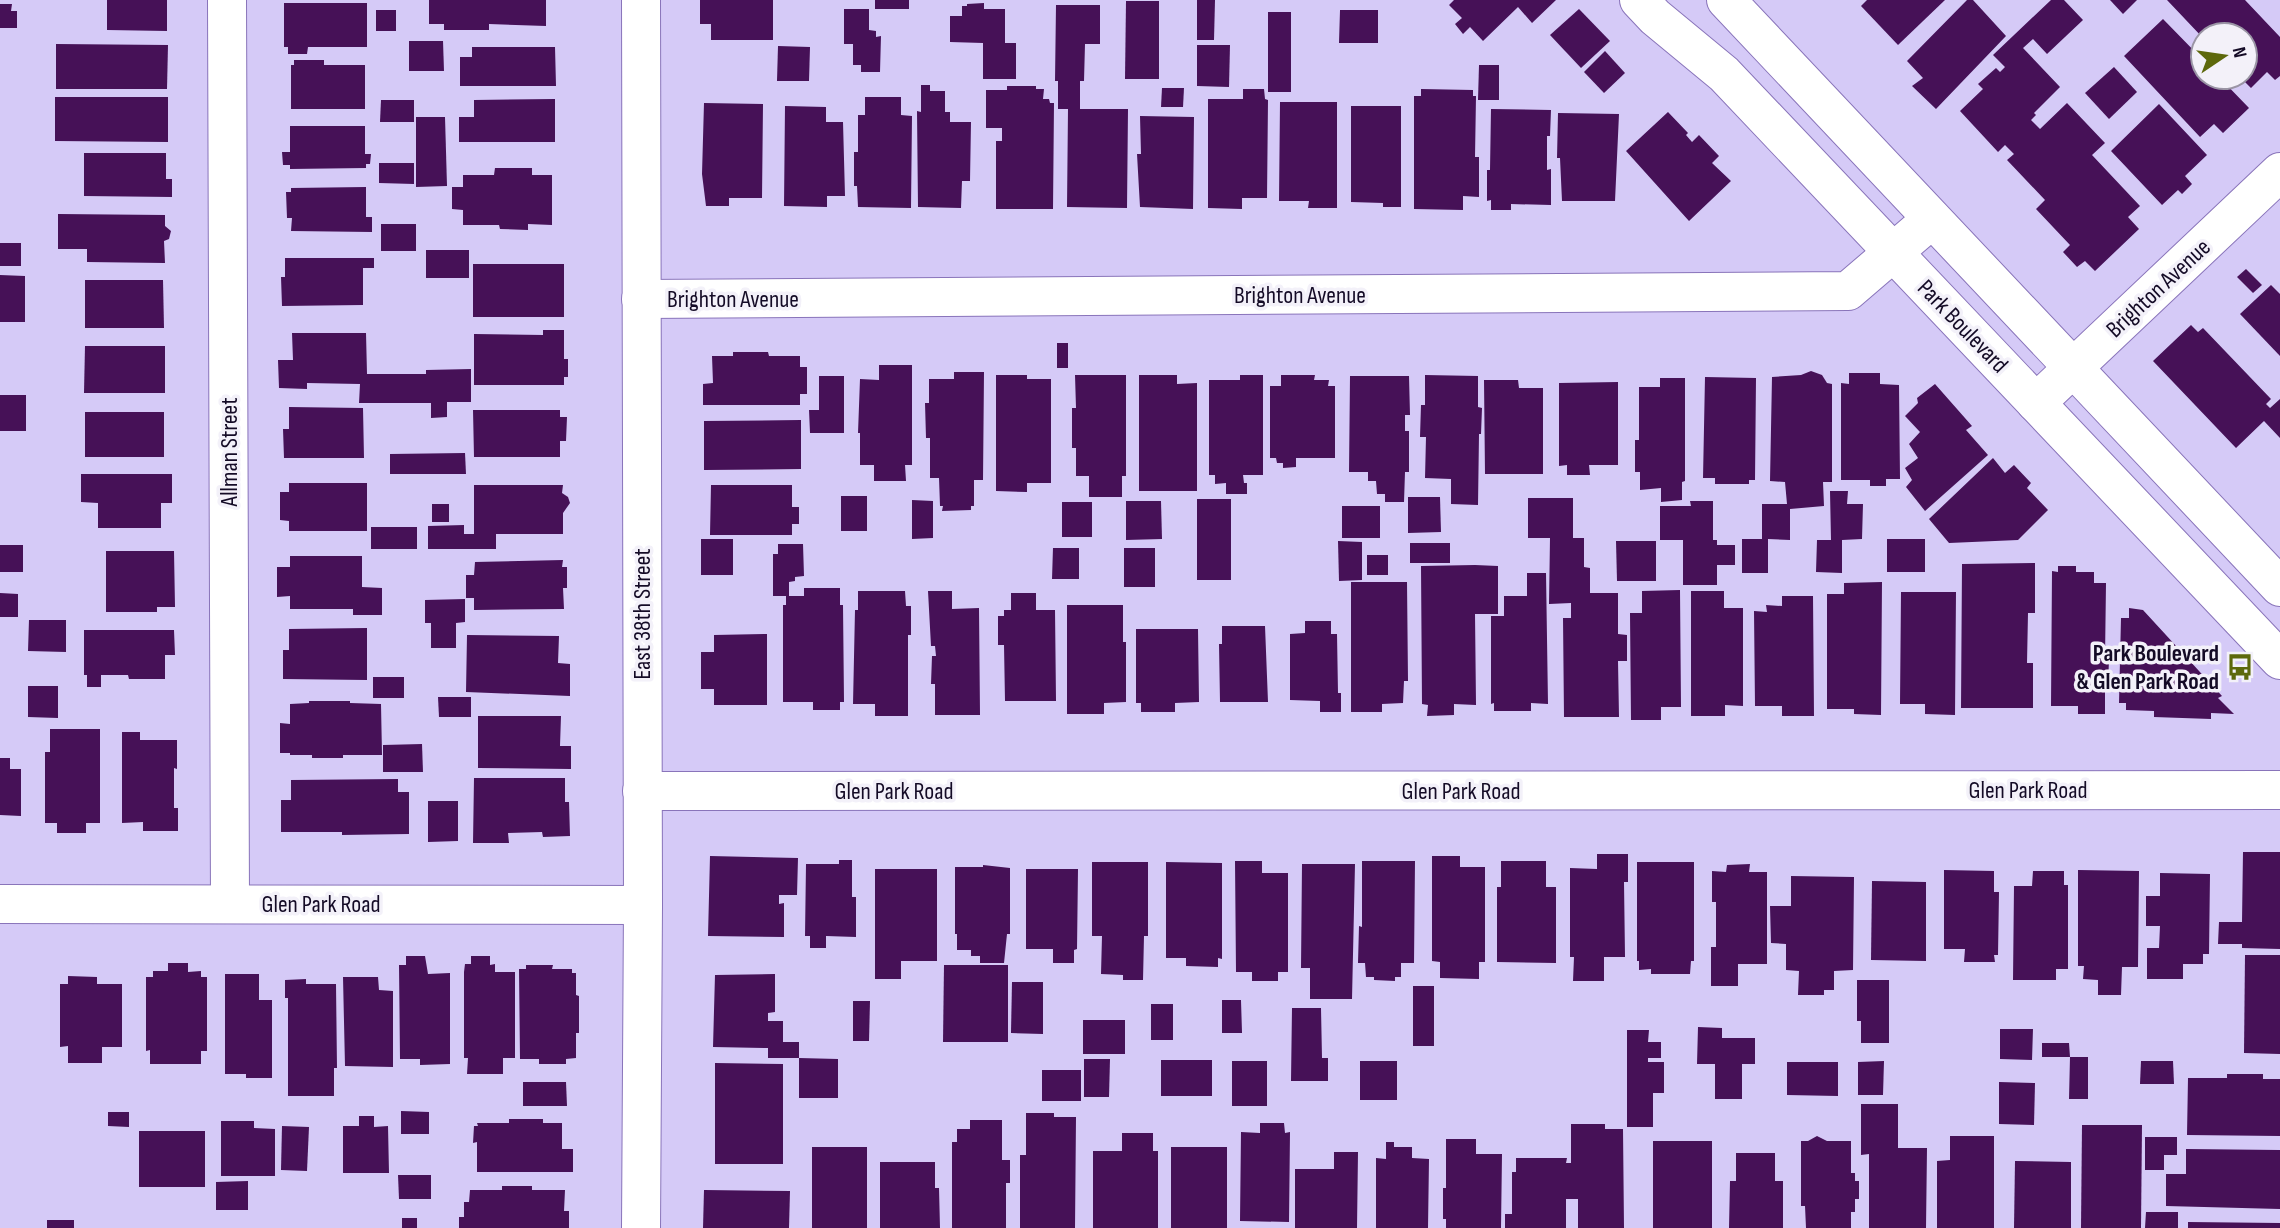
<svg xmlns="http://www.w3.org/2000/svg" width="2280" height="1228" viewBox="0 0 2280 1228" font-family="'Sofia Sans Condensed',sans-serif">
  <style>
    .building { fill: #461157 }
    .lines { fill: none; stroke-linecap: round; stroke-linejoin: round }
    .minor-casing { stroke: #8974ba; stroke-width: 40 }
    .major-casing { stroke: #8974ba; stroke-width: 40 }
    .minor { stroke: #fff; stroke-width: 38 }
    .major { stroke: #fff; stroke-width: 38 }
    .labels { text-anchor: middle; stroke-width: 7; stroke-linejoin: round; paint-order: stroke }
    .street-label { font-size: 24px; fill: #140b26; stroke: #f3f1f9 }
    .poi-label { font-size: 24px; font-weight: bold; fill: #140b26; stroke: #f3f1f9; text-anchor: end }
  </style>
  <rect width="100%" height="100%" fill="#d5caf7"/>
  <g class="building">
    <polygon points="107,0 167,0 167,31 107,30"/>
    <polygon points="429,0 546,0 546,26 489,24 489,30 444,30 444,24 429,24"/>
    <polygon points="700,0 773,0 773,40 711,40 711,24 700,24"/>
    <rect x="875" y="0" width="34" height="9"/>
    <polygon points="1197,0 1215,0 1214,40 1197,40"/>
    <polygon points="1454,0 1556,0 1532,23 1518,7 1483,41 1470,27 1463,34 1455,24 1462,18 1449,5"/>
    <polygon points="1867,0 1945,0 1898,45 1861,6"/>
    <polygon points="1967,0 1973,0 2006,36 1936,109 1912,86 1923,78 1907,61"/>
    <polygon points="2051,0 2064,0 2083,20 2047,54 2033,39 2023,48 2060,87 2034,113 2036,115 2031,120 2040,129 2067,103 2105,143 2092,155 2140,206 2128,217 2139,229 2095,271 2085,261 2077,267 2063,252 2070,245 2036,209 2045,200 2007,160 2014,154 2005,145 1998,152 1960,111 1983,89 1978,84 1996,68 2000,72 2005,67 1993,55"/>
    <polygon points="2110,0 2137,0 2123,14"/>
    <polygon points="2167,0 2245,0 2280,37 2280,76 2275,80 2267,72 2251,88 2240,77 2245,77 2245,35 2203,35 2203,38"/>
    <polygon points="1126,1 1159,1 1159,79 1125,79"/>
    <polygon points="284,3 367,3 367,47 308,47 307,54 288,54 288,47 284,47"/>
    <polygon points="984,3 984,9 1005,9 1005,43 1016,43 1016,79 983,79 983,43 950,42 950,16 962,16 962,6 967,6 967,4"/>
    <polygon points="0,4 12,4 11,11 17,11 17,28 0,28"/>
    <polygon points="1056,5 1100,5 1100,44 1085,44 1084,81 1080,81 1080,109 1128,109 1127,208 1067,207 1068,109 1058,109 1058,81 1055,81"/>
    <polygon points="844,9 869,9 869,30 876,31 876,37 881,36 880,72 861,72 861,65 853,65 853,44 844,44"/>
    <polygon points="1579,9 1610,41 1581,68 1550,35"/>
    <rect x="376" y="10" width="20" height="21"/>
    <polygon points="1340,10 1378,10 1378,43 1339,43"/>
    <rect x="1268" y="12" width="23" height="80"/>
    <polygon points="2163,19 2203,60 2203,77 2219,77 2249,108 2223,133 2214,124 2200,137 2124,56"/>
    <polygon points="409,41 443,41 444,71 409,71"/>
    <polygon points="56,44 168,45 167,89 56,89"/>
    <polygon points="1197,45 1230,45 1229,87 1197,86"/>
    <polygon points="778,46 810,47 809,81 777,81"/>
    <polygon points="472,47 555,47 556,86 460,86 460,57 472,57"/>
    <polygon points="1605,51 1625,73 1604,93 1584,72"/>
    <polygon points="294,60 324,60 324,65 365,65 365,109 291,109 291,65 294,65"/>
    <polygon points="1479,65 1499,65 1499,100 1478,100"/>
    <polygon points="2114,67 2137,92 2109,119 2085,93"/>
    <polygon points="921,85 930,85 930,91 945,91 945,112 950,112 950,122 971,122 970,181 962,181 961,208 918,207 917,111 921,112"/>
    <polygon points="1007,86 1036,86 1036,89 1044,89 1043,99 1049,99 1050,103 1054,103 1053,209 996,209 996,141 1002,141 1002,128 986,128 986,90 1007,90"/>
    <polygon points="1162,88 1184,88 1183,107 1161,107"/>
    <polygon points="1243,89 1264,89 1265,99 1268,100 1267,198 1242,198 1242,209 1208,208 1208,99 1243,99"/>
    <polygon points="1421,89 1473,90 1473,96 1476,96 1475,157 1479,157 1479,197 1463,196 1463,210 1414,209 1414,96 1421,96"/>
    <polygon points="55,97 168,97 168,142 55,141"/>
    <polygon points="865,97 901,97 901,115 912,116 911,208 858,207 857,186 854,186 854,152 858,152 858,115 865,115"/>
    <polygon points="555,99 555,142 459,142 459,117 474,117 474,100"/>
    <polygon points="381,100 414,100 414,122 380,122"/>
    <polygon points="1280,102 1337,102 1337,208 1308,208 1309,201 1279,201"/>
    <polygon points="704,103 763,104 762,198 729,198 729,206 706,206 702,174"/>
    <polygon points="2159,104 2207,155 2185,176 2192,184 2182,194 2178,190 2162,205 2111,151"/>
    <polygon points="785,106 826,107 826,122 843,122 845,196 827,196 827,207 784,206"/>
    <polygon points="1351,106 1401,106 1401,207 1383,207 1383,203 1351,202"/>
    <polygon points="1491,109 1551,110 1550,136 1547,136 1547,170 1551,169 1551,205 1511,204 1511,210 1491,210 1491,200 1487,201 1487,170 1490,170"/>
    <polygon points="1668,112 1688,133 1686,135 1692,142 1699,135 1719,156 1712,163 1731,181 1689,221 1626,151"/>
    <polygon points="1558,113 1619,114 1615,201 1562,201 1560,158 1557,158"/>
    <polygon points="1140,116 1194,117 1193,209 1140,207 1137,154 1141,154"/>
    <polygon points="416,117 445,117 447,186 416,187"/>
    <polygon points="290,126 365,126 365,154 371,154 370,164 366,164 366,168 290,169 290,165 283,165 282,152 290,152"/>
    <polygon points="84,153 166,153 166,179 172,179 172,197 84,196"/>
    <polygon points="379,163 414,163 414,184 379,183"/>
    <polygon points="495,168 532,168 532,175 552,175 552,225 528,224 528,230 500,229 499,225 463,225 463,210 452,209 452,187 463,187 463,175 494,175"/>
    <polygon points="366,187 366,217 372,217 372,232 291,231 292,218 287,218 286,192 291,192 291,188"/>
    <polygon points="58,214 165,215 165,226 171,231 169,239 164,241 165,263 87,262 87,249 58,249"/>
    <rect x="381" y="224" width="35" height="27"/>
    <rect x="0" y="243" width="21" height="23"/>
    <rect x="426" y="250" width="43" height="28"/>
    <polygon points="285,258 374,258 374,268 363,268 363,305 282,306 281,277 285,277"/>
    <rect x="473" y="264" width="91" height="53"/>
    <polygon points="2246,269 2262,285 2253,293 2237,277"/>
    <polygon points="0,275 25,276 25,322 0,322"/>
    <polygon points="85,280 163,280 164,328 85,328"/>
    <polygon points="2271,285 2280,294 2280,356 2240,314"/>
    <polygon points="2191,325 2198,332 2203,328 2271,399 2266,404 2270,408 2280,399 2280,438 2264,421 2236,448 2153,361"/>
    <polygon points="543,330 564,330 564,359 568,359 568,377 564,377 564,385 474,385 474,334 543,335"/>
    <polygon points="292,333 366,333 367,374 426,374 426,370 471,369 471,402 447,402 447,417 431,418 431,403 359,403 360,384 307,383 307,389 279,388 278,360 293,360"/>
    <rect x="1057" y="343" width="11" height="25"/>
    <polygon points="85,346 165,346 165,393 84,393"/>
    <polygon points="733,352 768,352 769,356 800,356 800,367 807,367 807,394 800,394 800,405 703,405 703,384 713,383 712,356 733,356"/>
    <polygon points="879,365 912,365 912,465 905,465 906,481 874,481 874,465 860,465 860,433 858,433 860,379 879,380"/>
    <polygon points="1811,371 1822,375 1827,383 1832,384 1832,482 1823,482 1824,506 1790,509 1790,540 1768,539 1768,573 1742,573 1742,539 1762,539 1762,504 1787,504 1785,482 1770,481 1772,377 1801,375"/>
    <polygon points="954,372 984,372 983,480 974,480 974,506 971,506 971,510 942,511 943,506 940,506 939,478 930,478 930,438 926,438 925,403 929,403 929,379 954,379"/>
    <polygon points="1849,373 1880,373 1880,384 1899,385 1900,479 1886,479 1886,486 1870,486 1870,480 1841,480 1841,383 1849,384"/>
    <polygon points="996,375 1027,375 1027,379 1051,379 1051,483 1027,483 1027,492 996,491"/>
    <polygon points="1075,375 1126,375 1126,476 1122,476 1122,497 1089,497 1089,476 1076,476 1076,448 1072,448 1072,408 1076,408"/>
    <polygon points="1139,375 1177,375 1177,384 1197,383 1197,491 1139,491"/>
    <polygon points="1240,375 1263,375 1263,475 1243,475 1244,483 1247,483 1247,494 1226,494 1226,483 1215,484 1215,475 1209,475 1209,380 1240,380"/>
    <polygon points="1281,375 1315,375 1314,380 1329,380 1328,386 1335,386 1335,458 1296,458 1296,467 1283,468 1283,463 1277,463 1276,458 1270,458 1270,386 1281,386"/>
    <polygon points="1425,375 1478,376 1478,407 1482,408 1481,434 1479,434 1478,505 1451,504 1451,479 1425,478 1426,437 1420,437 1421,405 1425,405"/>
    <polygon points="819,376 844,376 844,433 810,433 809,410 819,410"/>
    <polygon points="1350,376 1409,376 1410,415 1405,415 1405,431 1409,431 1409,472 1405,472 1404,502 1385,502 1385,494 1377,494 1376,481 1368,481 1368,472 1349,472"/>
    <polygon points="1705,377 1756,378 1755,480 1749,480 1749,484 1715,484 1715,478 1703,478"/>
    <polygon points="1660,378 1685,378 1685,481 1682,482 1682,500 1661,502 1661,488 1640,490 1640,472 1635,472 1635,440 1639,440 1639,387 1660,387"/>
    <polygon points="1484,380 1518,380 1519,388 1543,388 1543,474 1485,474"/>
    <polygon points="1618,382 1618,465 1589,465 1590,475 1567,475 1567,465 1559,466 1559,383"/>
    <polygon points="1935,384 1972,426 1966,430 1988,455 1925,511 1906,487 1912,480 1905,468 1918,458 1909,444 1920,432 1905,416 1918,403 1917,398"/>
    <rect x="0" y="395" width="26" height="36"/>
    <polygon points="289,407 363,408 364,458 284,458 283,429 289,429"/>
    <polygon points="473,410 560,410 560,417 567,417 566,441 560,441 560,457 474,457"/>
    <rect x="85" y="412" width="79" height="45"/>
    <polygon points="801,420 801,469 704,470 704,421"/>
    <polygon points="465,453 466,474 390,474 390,454"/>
    <polygon points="1993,458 2005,473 2014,465 2031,483 2027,488 2048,510 2018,540 1949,543 1929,519"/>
    <polygon points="81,474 172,474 172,503 161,503 161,528 98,528 98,503 81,502"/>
    <polygon points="289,483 367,483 367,531 289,531 289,521 280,520 280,492 289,492"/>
    <polygon points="474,485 563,485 562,493 568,497 570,503 563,513 563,534 496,534 496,549 428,549 428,526 464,525 464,534 474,534"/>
    <polygon points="711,485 792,485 792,507 799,507 799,524 792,524 792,535 710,535"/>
    <polygon points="1830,491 1848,491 1847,504 1863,504 1862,539 1842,540 1842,573 1816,572 1817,540 1831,540"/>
    <rect x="841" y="496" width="26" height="35"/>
    <polygon points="1408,497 1440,497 1441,532 1408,533"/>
    <polygon points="1528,498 1573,498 1573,538 1584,538 1584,567 1590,568 1590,593 1618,593 1618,634 1627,635 1627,661 1618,661 1619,717 1564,717 1563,618 1571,618 1571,603 1549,604 1550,538 1528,538"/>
    <rect x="1197" y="499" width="34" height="81"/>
    <polygon points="912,500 933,501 933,538 912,539"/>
    <polygon points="1126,501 1161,501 1162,539 1126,540"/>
    <polygon points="1690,501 1713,501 1713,540 1717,540 1717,545 1735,545 1735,565 1717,565 1717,585 1683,585 1683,540 1660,540 1660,506 1691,506"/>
    <rect x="1062" y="502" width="30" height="35"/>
    <rect x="432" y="504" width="17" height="18"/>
    <rect x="1342" y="506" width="38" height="32"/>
    <rect x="371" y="527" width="46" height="22"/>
    <rect x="701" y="539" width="32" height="36"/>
    <rect x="1887" y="539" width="38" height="33"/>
    <polygon points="1338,541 1362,542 1362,580 1339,581"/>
    <polygon points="1616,541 1656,541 1656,581 1617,581"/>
    <rect x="1410" y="543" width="40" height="20"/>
    <polygon points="778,544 803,544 804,576 795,577 795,581 789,582 789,596 804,596 804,588 840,588 840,605 843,605 844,702 840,702 840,710 813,710 813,702 783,702 783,605 786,605 786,596 773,596 773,554 778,554"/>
    <rect x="0" y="545" width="23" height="27"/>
    <polygon points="1053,548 1079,548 1079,579 1052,579"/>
    <rect x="1124" y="548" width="31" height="39"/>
    <polygon points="106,551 174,551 175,607 157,607 157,612 106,612"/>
    <rect x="1367" y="555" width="21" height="20"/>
    <polygon points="290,556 362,556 362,587 382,588 382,615 353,615 353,609 290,609 290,596 277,597 277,567 290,567"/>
    <polygon points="563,560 562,567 567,567 567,588 563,588 564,609 474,610 474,598 466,598 466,575 474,575 475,562"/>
    <polygon points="2035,563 2035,613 2028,613 2027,663 2033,663 2033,708 1961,708 1962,564"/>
    <polygon points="1475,565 1498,566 1498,614 1475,614 1476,705 1454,704 1454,715 1427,716 1428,705 1422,704 1421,566"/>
    <polygon points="2058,566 2076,566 2076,572 2094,572 2094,583 2106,583 2105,658 2109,658 2108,688 2105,688 2105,714 2078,714 2078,706 2051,706 2052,571 2058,572"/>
    <polygon points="1527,573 1546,573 1548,704 1531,703 1531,711 1494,711 1494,703 1491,704 1491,616 1504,616 1504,596 1527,596"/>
    <polygon points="1351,582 1407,582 1408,681 1404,681 1403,703 1382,704 1382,712 1351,712"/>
    <polygon points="1882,582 1881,715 1854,714 1854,709 1827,709 1827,594 1844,594 1844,583"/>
    <polygon points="1680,590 1681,707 1661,707 1661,720 1631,720 1630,613 1642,613 1642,591"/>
    <polygon points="858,591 905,591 906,606 911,606 911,635 908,635 908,716 875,716 875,704 853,704 855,610 858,610"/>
    <polygon points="928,591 952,591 952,609 979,608 980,715 935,715 935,684 931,684 932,656 936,656 935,646 931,646"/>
    <polygon points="1691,591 1724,591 1724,608 1743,608 1743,706 1725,705 1725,716 1691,716"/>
    <polygon points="1901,592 1956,592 1955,715 1925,714 1925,704 1900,704"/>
    <polygon points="0,593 18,594 18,617 0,617"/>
    <polygon points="1011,593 1036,593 1036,610 1055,610 1056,701 1005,701 1004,645 998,645 998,616 1004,616 1004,610 1011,610"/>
    <polygon points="1782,596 1813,596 1814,716 1782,716 1782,706 1755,706 1754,611 1767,612 1766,605 1782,606"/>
    <polygon points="465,599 465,622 456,623 456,648 431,648 431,623 425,623 425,600"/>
    <polygon points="1067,605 1123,605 1123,642 1126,642 1126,702 1104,703 1104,714 1067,714"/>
    <polygon points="2129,608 2143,610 2222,696 2218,698 2234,714 2211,713 2211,719 2154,717 2154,711 2126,710 2126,703 2119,703 2121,618 2129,618"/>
    <polygon points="29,620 66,620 66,652 28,651"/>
    <polygon points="1305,621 1331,621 1331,634 1337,634 1338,693 1341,693 1341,712 1320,712 1320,701 1290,700 1290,634 1305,633"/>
    <polygon points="1222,626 1265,626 1268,702 1220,702 1219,644 1222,644"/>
    <polygon points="367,628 367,680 283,679 283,650 289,650 289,629"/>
    <polygon points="1136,629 1198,629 1199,702 1175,703 1175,712 1141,712 1141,703 1136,703"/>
    <polygon points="84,630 174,630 175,655 165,655 165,679 129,679 128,675 101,675 101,687 87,687 87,675 84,675"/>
    <polygon points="767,634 767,705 714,705 714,689 701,689 701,652 714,652 714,635"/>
    <polygon points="467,635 559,636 558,663 570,664 570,696 466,692"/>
    <rect x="373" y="677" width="31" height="21"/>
    <polygon points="28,686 58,686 58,718 28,717"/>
    <polygon points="438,697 471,697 471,717 439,717"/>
    <polygon points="309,701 350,701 350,703 381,704 382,755 343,755 343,758 312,758 312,755 290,755 290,753 280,753 280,723 290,724 290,704 309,703"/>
    <polygon points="478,716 561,716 560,746 571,746 571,769 478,768"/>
    <polygon points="50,729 100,729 100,823 86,823 86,833 57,833 57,823 45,823 45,752 50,752"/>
    <polygon points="122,732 140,732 140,740 177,740 177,769 174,768 174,808 178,808 178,831 143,831 143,822 122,823"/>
    <polygon points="422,744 423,772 383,772 383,745"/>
    <polygon points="0,758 10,758 10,769 21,769 21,816 0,815"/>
    <polygon points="474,778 565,778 565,802 569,802 570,836 543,837 542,832 508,833 509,843 473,843"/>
    <polygon points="398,779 398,792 409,792 409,834 342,835 342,832 281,832 281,800 291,800 291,780"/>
    <polygon points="428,801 458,801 458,841 428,842"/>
    <polygon points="2243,852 2280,852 2280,949 2242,948 2242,944 2218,944 2219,922 2242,922"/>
    <polygon points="1597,854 1628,854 1628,882 1624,882 1625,957 1604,957 1604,981 1573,981 1574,957 1570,957 1570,868 1597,869"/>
    <polygon points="710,856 798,858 797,895 779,895 779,904 784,903 784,937 708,936"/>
    <polygon points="1432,856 1460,856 1460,867 1485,867 1485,962 1479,962 1479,979 1440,978 1440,962 1432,961"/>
    <polygon points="839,860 852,860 852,897 856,897 856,937 826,936 826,948 810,948 810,936 805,936 806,864 839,864"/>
    <polygon points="1235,861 1262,861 1262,873 1288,873 1288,972 1278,972 1278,981 1252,981 1252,972 1236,972"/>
    <polygon points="1362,861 1415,861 1414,963 1401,963 1401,977 1395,977 1395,981 1374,980 1374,977 1366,977 1365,963 1358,963 1359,926 1362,927"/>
    <polygon points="1501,861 1546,861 1546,887 1556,887 1556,963 1497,962 1497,887 1501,887"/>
    <polygon points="1092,862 1148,862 1148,936 1144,936 1143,980 1123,980 1123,975 1101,974 1102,936 1092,936"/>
    <polygon points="1166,862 1222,863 1222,959 1218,958 1218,967 1186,966 1186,958 1166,958"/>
    <polygon points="1637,862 1694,862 1694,961 1691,961 1690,974 1651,974 1651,969 1639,970 1639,961 1637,961"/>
    <polygon points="1302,864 1355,864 1352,999 1310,999 1310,968 1301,968"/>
    <polygon points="1750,864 1749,872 1767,872 1767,964 1738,964 1738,986 1711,986 1711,947 1716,947 1716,902 1712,902 1712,871 1726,872 1727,865"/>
    <polygon points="983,865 1010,868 1010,934 1007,934 1004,963 980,963 980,956 971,956 971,950 957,950 957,934 955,934 955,867 983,867"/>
    <polygon points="875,869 937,869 937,961 901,961 901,979 875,979"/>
    <polygon points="1026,869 1078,869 1077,949 1074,950 1074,963 1053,963 1053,949 1026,949"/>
    <polygon points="1944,870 1994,871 1994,892 1999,892 1998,955 1994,955 1995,962 1964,962 1965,949 1944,949"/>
    <polygon points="2078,870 2139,871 2138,967 2122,967 2121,995 2098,995 2098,980 2083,979 2084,966 2078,966"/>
    <polygon points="2033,871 2064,871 2064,885 2068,885 2068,969 2056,969 2056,980 2013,980 2014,886 2032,886"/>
    <polygon points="2160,873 2210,874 2209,954 2203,954 2203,964 2183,964 2183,979 2147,979 2147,948 2159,948 2160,926 2146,926 2146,896 2160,896"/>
    <polygon points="1791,876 1854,877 1853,970 1834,971 1834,990 1824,990 1824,995 1798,995 1799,971 1786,970 1786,944 1771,943 1770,906 1791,906"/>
    <polygon points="1872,881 1926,882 1926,961 1871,960"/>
    <polygon points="2245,955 2280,955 2280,1054 2244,1053"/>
    <polygon points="406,956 425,956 428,974 450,973 450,1064 420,1065 420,1059 400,1059 399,965 406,965"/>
    <polygon points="471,956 490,956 490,965 495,964 495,972 515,972 515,1058 503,1058 503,1074 467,1074 468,1058 464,1058 464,972 465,964 471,964"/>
    <polygon points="168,963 188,963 188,972 201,971 201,977 207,977 207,1051 201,1051 201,1064 150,1064 150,1050 146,1051 146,977 153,977 153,971 168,971"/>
    <polygon points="526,965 553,965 552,969 572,969 572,973 576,973 576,995 579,996 579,1033 576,1033 576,1058 566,1059 566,1064 539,1064 539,1059 520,1059 519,969 526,969"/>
    <polygon points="944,965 1008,965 1008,1042 943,1042"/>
    <polygon points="225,974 259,974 259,1000 272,1000 272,1078 246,1078 246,1074 225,1074"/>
    <polygon points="775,974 775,1012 768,1013 768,1021 783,1021 783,1042 799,1042 799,1058 768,1058 768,1048 713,1047 715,975"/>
    <polygon points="68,976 97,977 97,984 122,984 122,1047 102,1047 102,1063 68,1063 68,1046 60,1047 60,984 68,984"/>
    <polygon points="343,977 378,977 379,990 393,991 393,1067 345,1066"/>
    <polygon points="306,979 306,984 336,984 337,1068 334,1068 334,1096 288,1096 288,998 285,998 285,980"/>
    <polygon points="1857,980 1889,980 1889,1043 1861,1043 1861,1021 1857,1021"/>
    <polygon points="1012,982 1043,982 1043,1034 1011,1033"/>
    <rect x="1413" y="986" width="21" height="60"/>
    <polygon points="1222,1000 1241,1000 1242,1033 1222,1033"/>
    <polygon points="853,1001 870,1001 869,1041 853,1041"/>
    <rect x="1151" y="1004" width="22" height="36"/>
    <polygon points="1292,1008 1321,1008 1322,1058 1328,1058 1328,1081 1291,1081"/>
    <rect x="1083" y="1020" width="42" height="34"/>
    <polygon points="1698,1027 1722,1028 1722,1038 1755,1038 1755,1064 1742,1064 1742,1099 1715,1099 1715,1064 1697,1064"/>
    <polygon points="2000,1029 2033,1029 2032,1060 2000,1059"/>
    <polygon points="1627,1030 1649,1030 1648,1042 1661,1042 1661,1058 1648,1058 1648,1062 1664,1062 1664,1093 1653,1093 1653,1127 1627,1127"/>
    <polygon points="2042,1043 2069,1043 2070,1057 2088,1057 2088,1099 2069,1099 2070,1057 2042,1057"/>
    <polygon points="799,1058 838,1059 838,1098 799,1098"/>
    <polygon points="1084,1059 1110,1059 1109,1097 1084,1097"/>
    <rect x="1161" y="1060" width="51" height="36"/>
    <rect x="1232" y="1061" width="35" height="45"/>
    <rect x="1360" y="1061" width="37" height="39"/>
    <polygon points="1884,1061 1883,1095 1858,1095 1858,1062"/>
    <polygon points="2141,1061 2173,1061 2174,1084 2140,1084"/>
    <polygon points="1787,1062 1838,1062 1838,1096 1787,1095"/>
    <polygon points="715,1063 783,1064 783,1164 715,1164"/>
    <rect x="1042" y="1070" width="39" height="31"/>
    <polygon points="2227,1074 2263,1074 2263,1079 2280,1079 2280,1136 2187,1135 2188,1078 2227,1078"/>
    <polygon points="523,1082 566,1082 567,1106 523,1106"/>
    <polygon points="1999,1082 2035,1083 2034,1125 1999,1124"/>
    <polygon points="1861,1104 1898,1104 1898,1148 1927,1148 1926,1228 1869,1228 1869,1154 1861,1155"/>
    <polygon points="401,1111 429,1112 429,1134 401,1134"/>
    <polygon points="108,1112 129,1112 129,1127 108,1126"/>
    <polygon points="1026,1113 1054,1113 1054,1117 1076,1117 1075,1228 1020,1228 1020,1155 1026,1155"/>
    <polygon points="359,1116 374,1116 374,1127 388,1126 389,1173 343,1173 343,1126 359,1126"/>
    <polygon points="509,1119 543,1119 543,1123 562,1123 562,1149 573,1149 573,1172 477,1172 477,1142 473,1143 474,1126 478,1126 477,1123 509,1123"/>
    <polygon points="970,1120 1002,1120 1002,1160 1010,1160 1010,1183 1006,1183 1006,1228 952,1228 952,1142 957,1142 957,1129 970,1129"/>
    <polygon points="221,1121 254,1121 254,1128 275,1129 275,1176 221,1176"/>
    <polygon points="1260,1123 1284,1123 1285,1133 1290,1132 1289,1222 1240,1221 1241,1132 1260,1133"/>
    <polygon points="1571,1124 1605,1124 1605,1129 1623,1129 1624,1228 1578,1228 1578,1199 1566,1199 1566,1228 1505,1228 1505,1214 1512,1214 1512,1172 1516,1172 1516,1158 1567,1158 1566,1163 1571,1163"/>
    <polygon points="2082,1125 2142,1125 2141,1228 2081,1228"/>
    <polygon points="282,1126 309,1127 307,1171 281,1170"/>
    <rect x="139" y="1131" width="66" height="56"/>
    <polygon points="1122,1133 1153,1133 1153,1151 1158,1151 1158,1228 1093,1228 1093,1151 1122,1151"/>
    <polygon points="1817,1136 1827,1141 1851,1141 1851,1173 1855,1173 1855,1181 1859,1181 1859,1199 1855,1199 1855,1212 1851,1212 1851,1228 1806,1228 1805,1206 1801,1206 1801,1141 1808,1141"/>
    <polygon points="1950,1136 1994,1136 1994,1228 1937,1228 1937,1161 1950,1160"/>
    <polygon points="2145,1137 2177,1137 2177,1155 2164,1155 2164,1170 2145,1170"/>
    <polygon points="1446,1139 1476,1139 1476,1154 1502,1154 1501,1228 1446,1228 1446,1219 1443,1219 1443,1188 1446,1188"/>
    <rect x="1653" y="1141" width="59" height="87"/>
    <polygon points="1386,1142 1394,1142 1394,1147 1412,1147 1412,1158 1429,1159 1428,1228 1376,1228 1376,1158 1386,1159"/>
    <rect x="812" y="1147" width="55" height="81"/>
    <rect x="1171" y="1147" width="56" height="81"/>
    <polygon points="2186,1149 2280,1150 2280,1209 2166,1206 2166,1174 2186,1174"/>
    <polygon points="1334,1152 1358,1152 1357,1228 1295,1228 1295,1169 1334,1169"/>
    <polygon points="1736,1153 1775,1153 1775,1181 1783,1181 1783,1228 1729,1228 1730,1181 1736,1181"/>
    <polygon points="2015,1161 2071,1162 2071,1228 2014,1228"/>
    <polygon points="880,1162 935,1162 935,1188 939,1188 940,1228 880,1228"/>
    <polygon points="398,1175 431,1175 431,1199 399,1199"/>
    <polygon points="248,1181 248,1210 216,1210 216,1182"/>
    <polygon points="502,1186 532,1186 532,1190 565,1190 564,1211 569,1211 569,1228 459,1228 459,1217 464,1217 464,1202 469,1202 470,1190 502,1190"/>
    <polygon points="704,1190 790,1191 789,1228 703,1228"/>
    <polygon points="2146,1212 2178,1212 2178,1228 2145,1228"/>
    <rect x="402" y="1218" width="15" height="10"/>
    <rect x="47" y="1220" width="27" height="8"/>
    <polygon points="2188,1222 2280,1223 2280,1228 2188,1228"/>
  </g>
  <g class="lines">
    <defs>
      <g id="minor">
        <polyline points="227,0 230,904"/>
        <polyline points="641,299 1848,291 1932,219"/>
        <polyline points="2036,403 2280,172"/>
        <polyline points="642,791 2280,790"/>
        <polyline points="0,904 643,905"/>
        <polyline points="641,1228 643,905 641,0"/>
      </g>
      <g id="major">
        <polyline points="1639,0 1655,17 1724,74 2280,660"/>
        <polyline points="1726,0 2280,587"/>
      </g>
    </defs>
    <use href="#minor" class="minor-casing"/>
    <use href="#major" class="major-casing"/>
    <use href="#minor" class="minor"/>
    <use href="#major" class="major"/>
  </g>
  <defs>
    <symbol id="bus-bare" viewBox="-9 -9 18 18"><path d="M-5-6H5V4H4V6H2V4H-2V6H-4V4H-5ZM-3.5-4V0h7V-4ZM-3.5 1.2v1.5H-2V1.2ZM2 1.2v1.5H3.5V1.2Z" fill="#5d680c" stroke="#f3f1f9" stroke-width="2.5" paint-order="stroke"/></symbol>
  </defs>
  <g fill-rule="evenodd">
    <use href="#bus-bare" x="2221" y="648" width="38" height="38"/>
  </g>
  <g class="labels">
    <g class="street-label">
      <text transform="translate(2158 288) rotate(-43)" y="8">Brighton Avenue</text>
      <text x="1300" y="303">Brighton Avenue</text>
      <text x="733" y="307">Brighton Avenue</text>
      <text transform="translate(1963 326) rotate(46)" y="8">Park Boulevard</text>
      <text transform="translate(229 452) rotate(-90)" y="8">Allman Street</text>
      <text transform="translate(642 614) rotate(-90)" y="8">East 38th Street</text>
      <text x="2028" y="798">Glen Park Road</text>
      <text x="894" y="799">Glen Park Road</text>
      <text x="1461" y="799">Glen Park Road</text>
      <text x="321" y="912">Glen Park Road</text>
    </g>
    <g class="poi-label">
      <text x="2219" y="661">Park Boulevard<tspan x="2219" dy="28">&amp; Glen Park Road</tspan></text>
    </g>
  </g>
  <g transform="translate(2224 56) rotate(77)"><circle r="33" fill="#f3f1f9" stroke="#9a95a5" stroke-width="2"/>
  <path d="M0-5L12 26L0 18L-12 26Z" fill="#5d680c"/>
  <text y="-10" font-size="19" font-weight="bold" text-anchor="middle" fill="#140b26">N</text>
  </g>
</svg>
